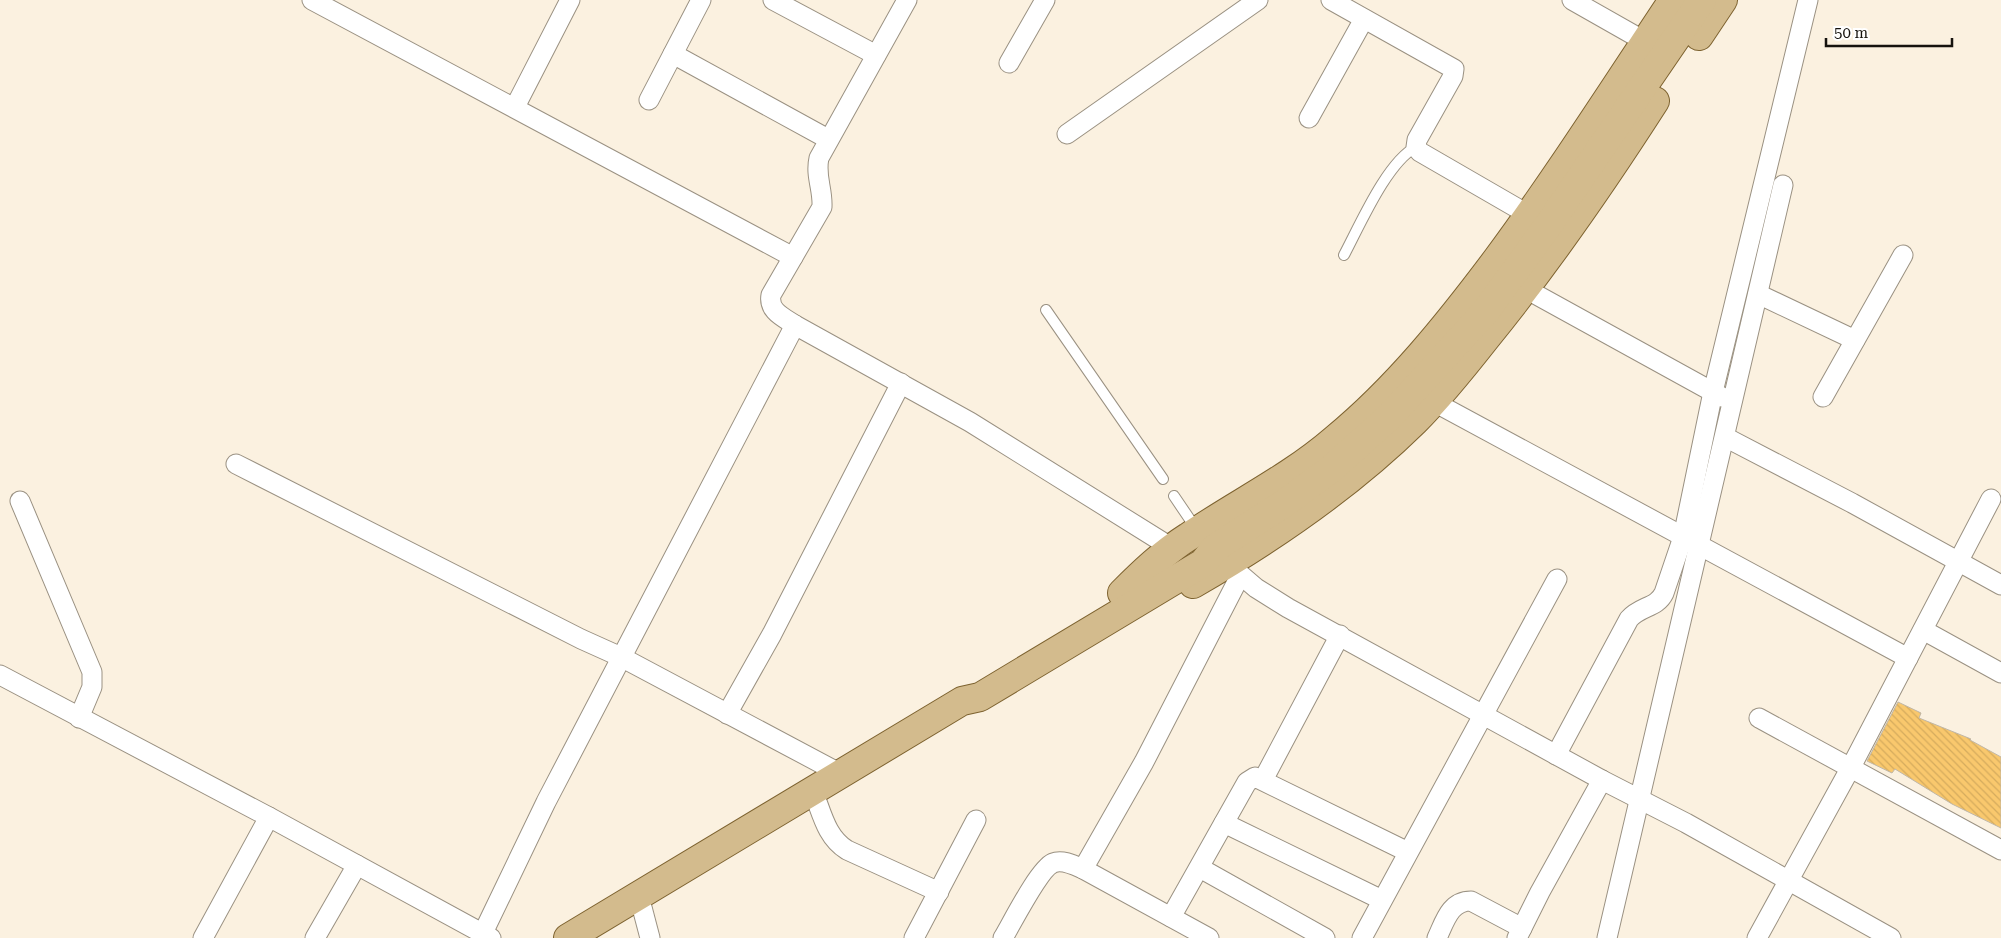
<svg xmlns="http://www.w3.org/2000/svg" width="2001" height="938" viewBox="0 0 2001 938" font-family="'Roboto Serif',serif">
  <style>
    .building { fill: url(#building-back-hatch); stroke: #c0b7a7 }
    .lines { fill: none; stroke-linecap: round; stroke-linejoin: round }
    .lane-casing { stroke: #9a9182; stroke-width: 12 }
    .street-casing { stroke: #9a9182; stroke-width: 21 }
    .primary-casing { stroke: #7d622f; stroke-width: 30 }
    .lane { stroke: #fff; stroke-width: 10 }
    .street { stroke: #fff; stroke-width: 19 }
    .primary { stroke: #d3bb8d; stroke-width: 28 }
  </style>
  <defs>
    <pattern id="building-back-hatch" width="6" height="6" patternUnits="userSpaceOnUse" patternTransform="scale(1.25)"><rect width="6" height="6" fill="#f9c86d"/><path d="M-1 5l2 2M0 0l6 6M5-1l2 2" fill="none" stroke="#d5ab5d"/></pattern>
  </defs>
  <rect width="100%" height="100%" fill="#fbf1e0"/>
  <polygon class="building" points="1898,702 1921,713 1919,718 1971,739 1970,740 2001,757 2001,828 1952,804 1895,769 1892,773 1867,761"/>
  <g class="lines">
    <defs>
      <g id="lane">
        <path d="M1344 255C1360 225 1387 162 1416 147"/>
        <polyline points="1046,310 1163,479"/>
        <polyline points="1174,496 1197,530"/>
      </g>
      <g id="street">
        <polyline points="312,0 793,257"/>
        <polyline points="773,0 876,55"/>
        <path d="M907 0 819 158C815 176 823 189 822 207L771 295C768 311 783 317 795 325L970 422 1172 548"/>
        <polyline points="1331,0 1454,69 1453,76 1417,140 1416,147 1420,152 1529,215"/>
        <polyline points="1572,0 1646,42"/>
        <polyline points="673,54 828,139"/>
        <polyline points="1009,63 1045,0"/>
        <polyline points="649,100 701,0"/>
        <polyline points="515,107 570,0"/>
        <polyline points="1309,118 1364,19"/>
        <polyline points="1067,134 1258,0"/>
        <polyline points="1526,289 1722,397"/>
        <polyline points="1758,294 1855,340"/>
        <polyline points="1823,397 1903,255"/>
        <polyline points="1434,402 1908,658"/>
        <polyline points="1725,437 1852,503 2001,585"/>
        <polyline points="236,464 581,639 621,657 841,774"/>
        <polyline points="20,501 92,672 92,687 79,718"/>
        <polyline points="1228,564 1256,588 1288,608 1602,780 1686,823 1891,938"/>
        <polyline points="1923,630 2001,673"/>
        <polyline points="0,675 269,817 491,938"/>
        <polyline points="727,714 772,634 901,383"/>
        <polyline points="1759,718 2001,850"/>
        <path d="M1556 755 1629 619C1640 606 1657 608 1664 593L1683 537 1713 392 1808 0"/>
        <polyline points="1263,780 1340,635"/>
        <path d="M813 791C822 813 826 837 847 850L939 892"/>
        <polyline points="1224,823 1382,900"/>
        <polyline points="1200,868 1325,938"/>
        <polyline points="1083,869 1144,762 1240,576"/>
        <polyline points="639,896 650,938"/>
        <polyline points="1171,917 1247,782 1255,777 1408,852"/>
        <polyline points="483,933 546,802 795,325"/>
        <polyline points="203,938 269,817"/>
        <polyline points="315,938 357,865"/>
        <polyline points="914,938 976,820"/>
        <path d="M1003 938C1012 923 1039 869 1053 863 1062 859 1074 865 1083 869L1209 938"/>
        <polyline points="1362,938 1557,579"/>
        <path d="M1437 938C1445 921 1450 901 1471 901L1522 928"/>
        <polyline points="1517,938 1540,892 1602,780"/>
        <polyline points="1607,938 1783,185"/>
        <polyline points="1757,938 1851,767 1991,499"/>
      </g>
      <g id="primary">
        <polyline points="1699,36 1723,0"/>
        <path d="M1193 584C1273 538 1349 486 1415 421 1441 395 1464 366 1486 338 1548 262 1603 182 1655 101"/>
        <path d="M1122 593C1143 572 1163 553 1188 537 1236 504 1290 478 1335 439 1397 388 1449 323 1497 259 1559 175 1615 87 1673 0"/>
        <polyline points="568,938 962,701 980,697 1203,563 1215,548 1282,505 1331,469 1389,417 1486,311 1547,227 1702,0"/>
      </g>
    </defs>
    <use href="#lane" class="lane-casing"/>
    <use href="#street" class="street-casing"/>
    <use href="#primary" class="primary-casing"/>
    <use href="#lane" class="lane"/>
    <use href="#street" class="street"/>
    <use href="#primary" class="primary"/>
  </g>
  <path d="M1826 38v8h126v-8" fill="none" stroke="#16130e" stroke-width="2.5"/>
  <text x="1834" y="38" font-size="15" fill="#16130e" stroke="#ffffff" stroke-width="4" paint-order="stroke">50 m</text>
</svg>
